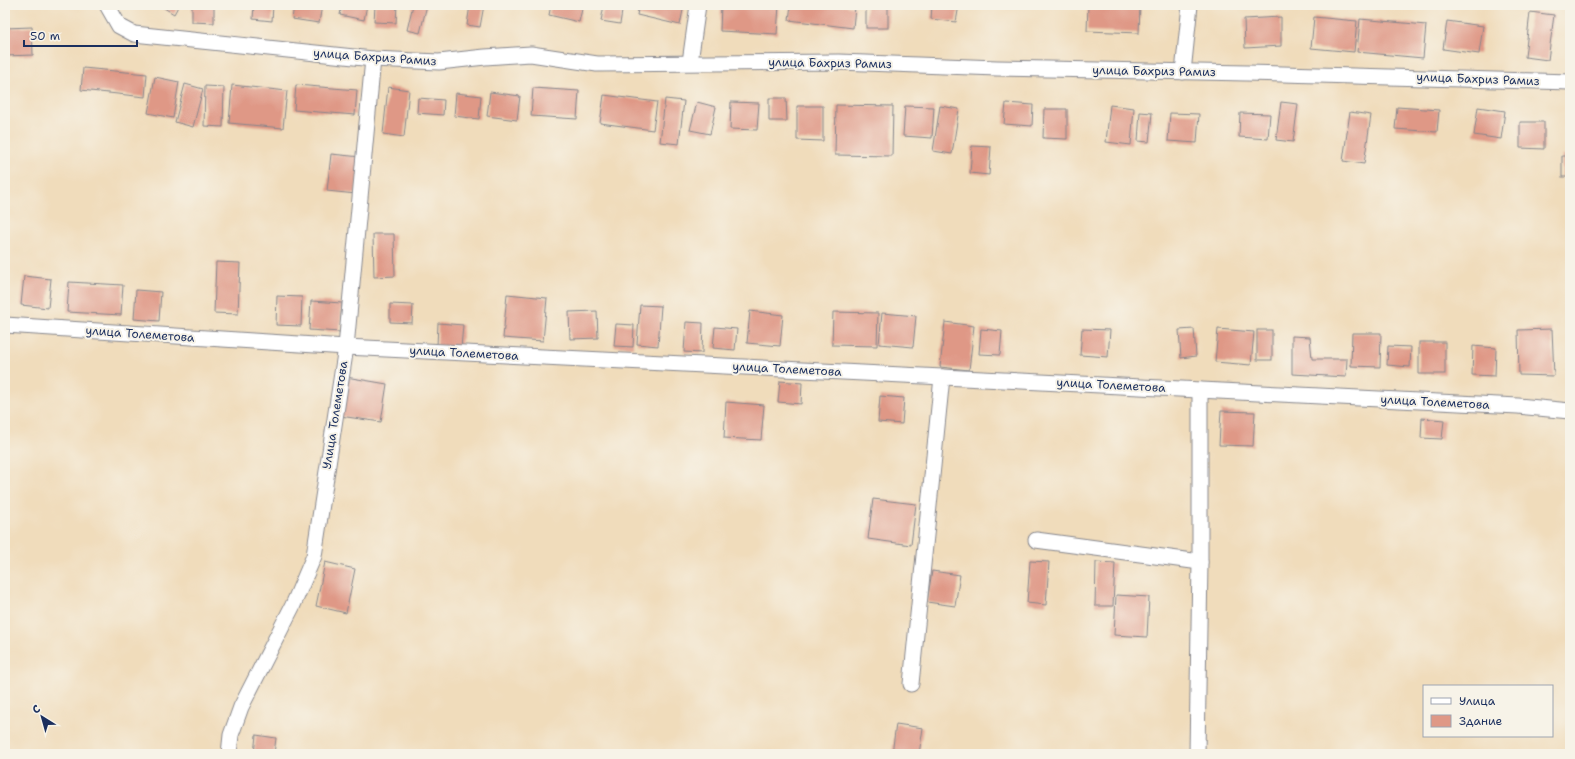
<svg xmlns="http://www.w3.org/2000/svg" width="1575" height="759" viewBox="0 0 1575 759" font-family="'Shantell Sans',sans-serif">
  <style>
    .building { fill: #df9886 }
    .lines { fill: none; stroke-linecap: round; stroke-linejoin: round }
    .minor-casing { stroke: #86868c; stroke-width: 17 }
    .minor { stroke: #fff; stroke-width: 15 }
    .labels { text-anchor: middle; stroke-width: 4; stroke-linejoin: round; paint-order: stroke }
    .street-label { font-size: 12px; fill: #1b2f5e; stroke: #f7f3e8 }
  </style>
  <rect width="100%" height="100%" fill="#f7f3e8"/>
  <filter id="ink" filterUnits="userSpaceOnUse"><feTurbulence type="fractalNoise" baseFrequency=".025" numOctaves="2"/><feDisplacementMap in="SourceGraphic" scale="8" xChannelSelector="R" yChannelSelector="G"/><feConvolveMatrix kernelMatrix="1 2 1 2 8 2 1 2 1" color-interpolation-filters="sRGB"/></filter>
  <filter id="wash" filterUnits="userSpaceOnUse"><feTurbulence type="fractalNoise" baseFrequency=".012" numOctaves="4" result="noise"/><feDisplacementMap in="SourceGraphic" scale="16" xChannelSelector="R" yChannelSelector="G"/><feGaussianBlur stdDeviation="0.9" result="paint"/><feColorMatrix in="noise" values="0 0 0 0 0 0 0 0 0 0 0 0 0 0 0 0 0 1.4 0 .05"/><feComposite in="paint" operator="in"/></filter>
  <g filter="url(#wash)">
    <rect width="100%" height="100%" fill="#f0dcbb"/>
    <g id="blocks">
      <g class="building">
        <polygon points="159,5 179,5 174,14"/>
        <polygon points="192,5 214,5 214,23 192,22"/>
        <polygon points="254,5 273,5 272,21 253,19"/>
        <polygon points="294,5 322,5 319,23 292,19"/>
        <polygon points="342,5 367,5 364,20 340,15"/>
        <polygon points="375,5 397,5 396,23 374,22"/>
        <polygon points="413,5 427,5 420,33 407,30"/>
        <polygon points="470,5 484,5 480,27 467,25"/>
        <polygon points="551,5 583,5 579,22 549,15"/>
        <polygon points="604,5 623,5 620,24 601,21"/>
        <polygon points="639,5 684,5 680,25 637,15"/>
        <polygon points="721,5 779,5 777,34 720,31"/>
        <polygon points="791,5 837,5 855,7 853,28 789,20"/>
        <rect x="866" y="5" width="22" height="23"/>
        <polygon points="932,5 959,5 956,22 931,19"/>
        <rect x="1001" y="5" width="33" height="2"/>
        <polygon points="1088,5 1140,5 1139,33 1087,31"/>
        <polygon points="1530,12 1554,15 1548,60 1525,57"/>
        <polygon points="1281,17 1281,46 1245,48 1244,19"/>
        <polygon points="1314,17 1357,21 1354,52 1311,48"/>
        <polygon points="1360,19 1426,25 1423,58 1357,52"/>
        <polygon points="1447,21 1483,26 1479,54 1443,49"/>
        <polygon points="32,27 33,55 5,56 5,28"/>
        <polygon points="83,68 147,74 145,97 81,90"/>
        <polygon points="155,77 179,82 173,118 148,113"/>
        <polygon points="185,84 203,89 193,127 175,122"/>
        <polygon points="232,85 287,91 283,128 229,123"/>
        <polygon points="296,85 357,90 355,115 294,110"/>
        <polygon points="205,86 224,87 223,127 204,126"/>
        <polygon points="388,87 409,90 404,137 383,134"/>
        <polygon points="533,88 579,91 577,119 531,116"/>
        <polygon points="490,92 520,96 517,120 487,116"/>
        <polygon points="456,93 481,96 479,119 454,116"/>
        <polygon points="604,95 657,102 653,130 600,123"/>
        <polygon points="418,98 444,100 443,115 417,113"/>
        <polygon points="769,98 786,98 787,121 769,121"/>
        <polygon points="665,99 684,101 679,144 660,142"/>
        <polygon points="697,102 716,107 710,134 690,130"/>
        <polygon points="731,102 759,103 757,130 730,129"/>
        <polygon points="1281,102 1298,104 1293,142 1276,140"/>
        <polygon points="1006,103 1033,105 1032,126 1004,124"/>
        <polygon points="836,105 893,106 892,156 835,155"/>
        <polygon points="1110,105 1134,108 1131,145 1106,142"/>
        <polygon points="797,106 823,106 823,141 797,140"/>
        <polygon points="905,106 934,107 932,138 903,136"/>
        <polygon points="940,106 959,109 952,154 933,151"/>
        <polygon points="1397,107 1439,110 1437,132 1395,129"/>
        <polygon points="1478,107 1505,111 1501,139 1474,135"/>
        <polygon points="1044,109 1067,109 1067,139 1043,138"/>
        <polygon points="1140,112 1152,113 1149,142 1138,141"/>
        <polygon points="1350,112 1371,115 1364,164 1343,161"/>
        <polygon points="1170,113 1199,114 1197,143 1168,141"/>
        <polygon points="1240,113 1270,114 1268,139 1239,137"/>
        <polygon points="1520,122 1544,122 1544,149 1520,148"/>
        <polygon points="972,146 991,147 989,175 970,173"/>
        <polygon points="331,154 361,157 356,194 327,191"/>
        <rect x="1562" y="156" width="8" height="21"/>
        <polygon points="373,234 394,234 395,276 374,277"/>
        <polygon points="216,262 240,263 238,314 214,313"/>
        <polygon points="24,276 51,279 48,308 21,305"/>
        <polygon points="69,282 123,285 121,315 67,312"/>
        <polygon points="136,290 161,292 159,321 134,319"/>
        <polygon points="507,294 547,298 543,341 503,338"/>
        <polygon points="277,296 302,297 301,326 276,325"/>
        <polygon points="311,301 342,303 340,332 309,330"/>
        <polygon points="390,304 413,305 412,323 390,322"/>
        <polygon points="640,305 661,306 658,346 637,344"/>
        <polygon points="597,311 598,338 570,339 569,312"/>
        <polygon points="750,311 783,315 780,346 747,343"/>
        <polygon points="833,312 878,313 877,346 832,345"/>
        <polygon points="882,313 916,316 913,347 879,344"/>
        <polygon points="686,322 703,323 702,353 684,352"/>
        <polygon points="945,322 974,326 969,370 940,367"/>
        <polygon points="438,323 463,325 461,348 437,346"/>
        <polygon points="616,324 634,325 633,347 614,346"/>
        <polygon points="715,327 737,329 735,350 713,348"/>
        <polygon points="981,329 1002,331 1000,355 979,354"/>
        <polygon points="1082,329 1110,330 1108,357 1080,355"/>
        <polygon points="1194,329 1196,356 1181,358 1179,330"/>
        <polygon points="1218,329 1254,332 1251,365 1215,362"/>
        <polygon points="1552,329 1554,376 1519,375 1518,330"/>
        <rect x="1257" y="330" width="15" height="30"/>
        <polygon points="1352,333 1381,333 1380,367 1351,366"/>
        <polygon points="1292,336 1310,337 1312,359 1347,359 1346,377 1292,374"/>
        <rect x="1419" y="342" width="26" height="32"/>
        <polygon points="1388,346 1411,347 1410,367 1387,365"/>
        <polygon points="1473,346 1496,348 1495,376 1472,375"/>
        <polygon points="346,377 387,384 381,422 340,416"/>
        <polygon points="780,381 802,383 801,404 778,402"/>
        <polygon points="880,396 904,398 902,424 878,422"/>
        <polygon points="726,402 764,405 761,440 724,438"/>
        <polygon points="1221,411 1255,412 1253,446 1219,445"/>
        <polygon points="1422,418 1444,420 1442,439 1421,438"/>
        <polygon points="873,499 916,504 911,545 868,539"/>
        <polygon points="1030,561 1049,562 1046,605 1027,603"/>
        <polygon points="325,562 355,569 346,613 316,606"/>
        <polygon points="1096,562 1115,563 1113,606 1095,606"/>
        <polygon points="932,571 960,575 955,606 927,602"/>
        <polygon points="1116,595 1149,597 1147,637 1114,635"/>
        <polygon points="896,724 923,728 919,754 892,754"/>
        <polygon points="256,735 276,738 274,754 254,754"/>
      </g>
    </g>
  </g>
  <g filter="url(#ink)">
    <use href="#blocks" fill-opacity="0" stroke="#86868c" stroke-width="1"/>
    <g class="lines">
      <defs>
        <g id="minor">
          <polyline points="107,5 119,26 134,34 373,59 439,62 485,57 531,54 597,64 839,62 997,68 1247,73 1570,82"/>
          <polyline points="690,62 698,5"/>
          <polyline points="1183,72 1190,5"/>
          <polyline points="5,325 346,347 1518,406 1570,411"/>
          <polyline points="1036,540 1200,562 1200,390"/>
          <polyline points="911,684 942,377"/>
          <polyline points="229,754 231,735 241,707 293,605 314,556 346,347 373,59"/>
          <polyline points="1197,754 1200,562"/>
        </g>
      </defs>
      <use href="#minor" class="minor-casing"/>
      <use href="#minor" class="minor"/>
    </g>
  </g>
  <g class="labels">
    <g class="street-label">
      <text transform="translate(375 57) rotate(4)" y="4">улица Бахриз Рамиз</text>
      <text transform="translate(830 63) rotate(1)" y="4">улица Бахриз Рамиз</text>
      <text transform="translate(1154 71) rotate(1)" y="4">улица Бахриз Рамиз</text>
      <text transform="translate(1478 79) rotate(2)" y="4">улица Бахриз Рамиз</text>
      <text transform="translate(140 334) rotate(4)" y="4">улица Толеметова</text>
      <text transform="translate(464 353) rotate(3)" y="4">улица Толеметова</text>
      <text transform="translate(787 369) rotate(3)" y="4">улица Толеметова</text>
      <text transform="translate(1111 385) rotate(3)" y="4">улица Толеметова</text>
      <text transform="translate(1435 402) rotate(3)" y="4">улица Толеметова</text>
      <text transform="translate(335 415) rotate(-81)" y="4">Улица Толеметова</text>
    </g>
  </g>
  <rect width="1575" height="759" fill="none" stroke="#f7f3e8" stroke-width="20"/>
  <rect x="1423" y="685" width="130" height="52" fill="#f7f3e8" stroke="#9fa5b1"/>
  <rect x="1431" y="698" width="20" height="6" fill="#ffffff" stroke="#9fa5b1"/>
  <text x="1459" y="705" font-size="12" fill="#1b2f5e">Улица</text>
  <rect x="1431" y="715" width="20" height="12" fill="#df9886" stroke="#9fa5b1"/>
  <text x="1459" y="725" font-size="12" fill="#1b2f5e">Здание</text>
  <g transform="translate(42 717) rotate(323)" stroke="#f7f3e8" stroke-width="3" paint-order="stroke">
  <path d="M0-3L7 15L0 10L-7 15Z" fill="#1b2f5e"/>
  <text y="-6" font-size="11" font-weight="bold" text-anchor="middle" fill="#1b2f5e">С</text>
  </g>
  <path d="M24 40v6h113v-6" fill="none" stroke="#1b2f5e" stroke-width="2"/>
  <text x="30" y="40" font-size="12" fill="#1b2f5e" stroke="#f7f3e8" stroke-width="3" paint-order="stroke">50 m</text>
</svg>
